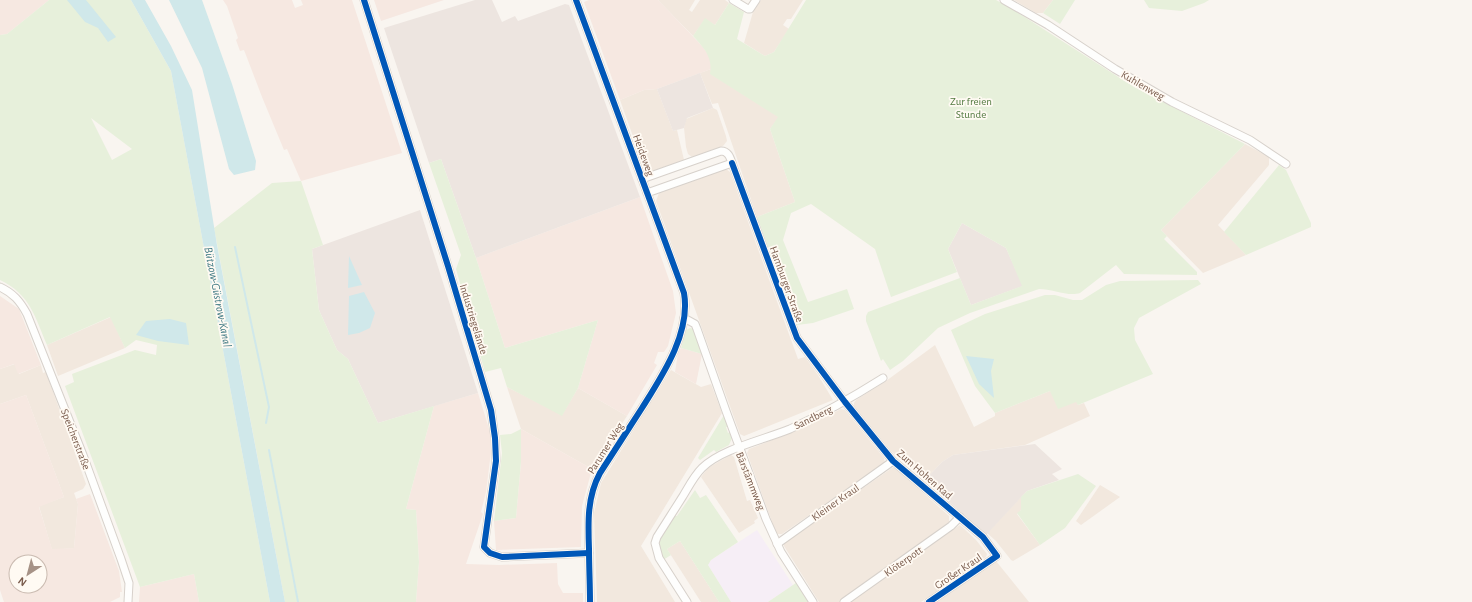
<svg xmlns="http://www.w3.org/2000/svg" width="1472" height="602" viewBox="0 0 1472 602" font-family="'Alegreya Sans',sans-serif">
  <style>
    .residential { fill: #f2e8de }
    .commercial { fill: #f6e8e1; fill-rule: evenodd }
    .industrial { fill: #ede5e0 }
    .education { fill: #f6eef6 }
    .green { fill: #e7f0db; fill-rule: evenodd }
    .water { fill: #d0e8ea }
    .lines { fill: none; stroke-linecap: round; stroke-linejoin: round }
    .stream { stroke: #d0e8ea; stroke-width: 2 }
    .minor-casing { stroke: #d7d1cb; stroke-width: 9 }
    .minor { stroke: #fefefd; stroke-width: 7 }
    .cycleway-casing { stroke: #fffaf3; stroke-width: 8 }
    .cycleway { stroke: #0057b8; stroke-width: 6 }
    .labels { text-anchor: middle; stroke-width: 3.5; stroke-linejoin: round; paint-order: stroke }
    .street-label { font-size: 11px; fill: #7a5c4d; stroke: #fffaf3 }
    .park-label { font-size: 11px; fill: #537a41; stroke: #fffaf3 }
    .water-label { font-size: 12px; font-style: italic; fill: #437c86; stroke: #fffaf3 }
  </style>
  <rect width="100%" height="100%" fill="#f9f5f0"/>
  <g class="residential">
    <polygon points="658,0 695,0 689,10 692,12 700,0 725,0 729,3 715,25 705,19 693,36"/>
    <polygon points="761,0 803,0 791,19 787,19 783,25 789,29 774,52 765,56 744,43 753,12"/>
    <polygon points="1014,0 1053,0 1043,13 1036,13"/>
    <polygon points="711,69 711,74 779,117 770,129 795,202 757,217 718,103 712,104 700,73"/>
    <polygon points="657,89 673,131 677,130 684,160 649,172 645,170 620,100 644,90"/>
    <polygon points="713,108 717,110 726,136 727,141 723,146 692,157 688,154 686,147 684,128 686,119"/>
    <polygon points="1245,144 1269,157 1269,165 1218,225 1246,255 1203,273 1161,230"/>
    <polygon points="726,169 730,172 798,359 805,357 818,375 833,400 744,436 740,434 656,201 659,193"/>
    <polygon points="111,317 125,348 58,376 47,345"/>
    <polygon points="935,345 974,427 995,416 995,413 1050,391 1077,402 1078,405 1084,403 1090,416 1025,445 953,455 942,462 925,480 891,451 854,406 854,403 856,400 886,381"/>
    <polygon points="15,364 19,374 41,365 43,373 46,372 86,484 83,489 74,493 78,504 74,548 52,550 39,506 64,497 26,395 0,404 0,369"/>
    <polygon points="671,370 701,387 711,384 722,413 641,546 675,602 597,602 594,513 601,483"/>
    <polygon points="507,387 562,415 578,388 627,416 592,469 521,429"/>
    <polygon points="841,409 845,410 884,458 885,463 782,534 778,534 776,533 747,453 749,449 803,428"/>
    <polygon points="731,455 734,457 747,501 750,500 758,518 754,521 755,523 739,533 701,477 708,468 720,461"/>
    <polygon points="892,468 895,468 949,516 949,522 894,565 840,602 819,602 784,546 784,543"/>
    <polygon points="1100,485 1120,497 1081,525 1076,521"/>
    <polygon points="1021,497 1021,510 1017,514 1040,545 1013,561 1011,560 996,541 987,533"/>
    <polygon points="960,525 976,540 987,554 986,557 921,602 848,602"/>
    <polygon points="680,541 719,602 701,602 667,549"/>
    <polygon points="996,561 1029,602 937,602"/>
  </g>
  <g class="commercial">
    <polygon points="0,0 49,0 7,34 0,35"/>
    <polygon points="223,0 292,0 295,8 303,5 301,0 352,0 402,153 301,181 287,149 284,150 262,97 244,50 240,51 236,40 238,38 227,6"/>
    <polygon points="374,0 444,0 381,21"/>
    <polygon points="589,0 658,0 703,47 711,59 711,69 657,89 644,90 620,100 584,2"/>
    <polygon points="640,197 673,291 676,313 668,346 664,352 658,352 654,363 657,365 627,416 578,388 598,320 505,348 476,258"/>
    <polygon points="0,296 19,309 41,365 18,374 14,364 0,369"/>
    <polygon points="681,348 702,354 696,384 675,372 678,353"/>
    <polygon points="478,393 490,432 491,452 486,492 481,512 483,514 466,564 499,565 557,563 558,584 563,593 583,593 583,602 416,602 419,562 416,510 406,509 434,406"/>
    <path d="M26 395 64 497 39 507 52 549 74 548 78 504 76 499 90 494 119 571 122 592H120V597L110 602H4L0 590V404ZM16 562H40V586H16Z"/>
    <polygon points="521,429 592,469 582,506 581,547 496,550 494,521 516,518 521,462"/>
    <polygon points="194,574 199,602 139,602 140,587"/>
  </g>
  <g class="industrial">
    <polygon points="475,0 492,0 502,22 515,16 518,21 565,4 569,5 640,197 476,258 441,159 429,163 384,28"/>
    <polygon points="700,73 713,108 687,118 684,128 673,131 657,89"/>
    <polygon points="420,210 478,393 378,423 348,359 337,350 319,310 312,249"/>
    <polygon points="962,223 1006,248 1023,286 971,305 948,249"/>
    <polygon points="1035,444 1062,469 1052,474 1059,480 1027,491 986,535 925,480 942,462 953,455"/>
  </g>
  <polygon class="education" points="757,530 793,585 768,602 731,602 708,565 711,560"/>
  <g class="green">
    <path d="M49 0H131L171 71 270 602H199L194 574 140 587 65 386 74 382 72 374 135 350 156 355 157 345 136 340 125 348 110 317 47 345C35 317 30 294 0 280V35L7 34ZM91 118 132 149 112 160Z"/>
    <path d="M806 0H996L1009 7 1134 87 1245 144 1161 230 1167 236 1164 239 1197 272V275L1124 274 1116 265 1080 293C1069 297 1052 289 1039 289L970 313 938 328 903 361 890 370 883 359 881 361 866 321V316L868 312 960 278 971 305 1022 286 1006 248 962 223 948 249 957 272 891 297 875 249 811 204 791 213 783 240 808 302 847 289 854 309 813 323 797 325 757 217 795 202 770 129 778 117 710 74C713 57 704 48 693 36L705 18 715 25 729 3 744 12 737 39 765 56 774 52Z"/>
    <polygon points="1053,0 1075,0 1060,24 1043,13"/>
    <polygon points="1144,0 1209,0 1204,3 1182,11 1149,8"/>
    <polygon points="441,159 476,258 505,348 598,320 578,388 562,416 507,387 501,368 485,372 456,269 461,255 429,163"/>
    <polygon points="1279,165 1286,170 1311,223 1311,227 1246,255 1224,232"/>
    <polygon points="301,181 323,245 312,249 319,310 337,350 348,359 378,423 434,406 406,509 416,510 419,562 416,602 285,602 214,228 272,183"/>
    <polygon points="1198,280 1201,284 1139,318 1134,328 1135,340 1153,374 1078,405 1076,402 1058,409 1050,391 995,413 975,386 951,330 985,314 1045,295 1055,295 1073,300 1082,300 1106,285 1120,281"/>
    <polygon points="690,328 694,329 702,354 681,348 686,330"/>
    <polygon points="724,415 728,427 726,427 728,433 730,432 732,438 729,445 716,452 714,450 700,460 698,458"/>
    <polygon points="521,429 521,462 516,518 494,521 502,453 500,435 511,434"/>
    <polygon points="1078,474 1096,486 1065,528 1040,545 1017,513 1021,510 1021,497 1027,491"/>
    <path d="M695 490 700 498 706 495 738 542 711 560 708 565 731 602H719L680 541 667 549 671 555 663 560C654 541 663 532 673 516H677Z"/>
    <polygon points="796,583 809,602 768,602 793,585"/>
  </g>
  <g class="water">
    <polygon points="67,0 86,0 116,37 108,42 98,28 85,22"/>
    <polygon points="131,0 145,0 171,46 192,90 217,245 285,602 270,602 171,71"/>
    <polygon points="169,0 202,0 232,84 256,161 255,170 234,175 229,169 202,68"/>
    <polygon points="349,256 362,285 348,288"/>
    <polygon points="364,292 375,313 370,328 359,333 348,335 349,296"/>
    <polygon points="170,319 186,323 189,345 158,341 136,335 146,321"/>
    <polygon points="966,356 994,359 991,371 994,398 979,384"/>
  </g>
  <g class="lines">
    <g class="stream">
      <polyline points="235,247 269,407 266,423"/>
      <polyline points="269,450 298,602"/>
    </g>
    <defs>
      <g id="minor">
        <polyline points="364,0 448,266 491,410 495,438 496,461 484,547 490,553 502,557 589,553"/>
        <path d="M576 0 684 293C691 333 662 376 642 408 628 430 614 451 600 473 587 497 588 522 589 549 589 567 590 584 590 602"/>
        <polyline points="733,0 748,9 750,9 756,0"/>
        <polyline points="1004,0 1048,25 1115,69 1172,102 1250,140 1286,164"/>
        <polyline points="732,163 797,338 845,402 893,461 983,537 997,556 929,602"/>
        <path d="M642 179 721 151C728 151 730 157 732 163L647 193"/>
        <path d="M0 287C13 293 20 301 27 314L83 455 121 559 129 583 128 602"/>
        <polyline points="684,318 695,324 697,329 726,411 766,519 781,552 813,602"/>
        <polyline points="777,544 893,461"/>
        <path d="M687 602 659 558 655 543 657 537C666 523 674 510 683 496 689 486 694 476 702 468 721 449 763 440 790 429 823 414 853 397 883 378"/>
        <polyline points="844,602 951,526 960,517"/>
      </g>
    </defs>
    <use href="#minor" class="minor-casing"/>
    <use href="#minor" class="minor"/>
    <defs>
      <g id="cycleway">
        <polyline points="364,0 448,266 491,410 495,438 496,461 484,547 490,553 502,557 589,553"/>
        <path d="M576 0 684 293C691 333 662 376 642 408 628 430 614 451 600 473 587 497 588 522 589 549 589 567 590 584 590 602"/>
        <polyline points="732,163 797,338 845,402 893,461 983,537 997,556 929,602"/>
      </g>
    </defs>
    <use href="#cycleway" class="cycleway-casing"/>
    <use href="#cycleway" class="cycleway"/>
  </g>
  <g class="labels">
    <g class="street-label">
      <text transform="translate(1143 85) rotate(30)" y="4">Kuhlenweg</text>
      <text transform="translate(644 155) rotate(70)" y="4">Heideweg</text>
      <text transform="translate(787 284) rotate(70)" y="4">Hamburger Straße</text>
      <text transform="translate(474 319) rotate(73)" y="4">Industriegelände</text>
      <text transform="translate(813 417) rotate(-26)" y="4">Sandberg</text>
      <text transform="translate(76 439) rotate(69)" y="4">Speicherstraße</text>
      <text transform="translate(605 448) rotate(-58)" y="4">Parumer Weg</text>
      <text transform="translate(925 474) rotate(41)" y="4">Zum Hohen Rad</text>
      <text transform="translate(751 481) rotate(68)" y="4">Bärstämmweg</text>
      <text transform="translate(835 502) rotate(-35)" y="4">Kleiner Kraul</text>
      <text transform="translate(903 561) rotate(-35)" y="4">Klöterpott</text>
      <text transform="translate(958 571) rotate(-34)" y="4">Großer Kraul</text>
    </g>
    <g class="park-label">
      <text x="971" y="105">Zur freien<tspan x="971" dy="13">Stunde</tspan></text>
    </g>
    <g class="water-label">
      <text transform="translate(218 297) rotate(79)" y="4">Bützow-Güstrow-Kanal</text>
    </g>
  </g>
  <g transform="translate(28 574) rotate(216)"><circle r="19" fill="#fffaf3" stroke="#cabbb1"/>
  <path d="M0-3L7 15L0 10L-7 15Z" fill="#a69286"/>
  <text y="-6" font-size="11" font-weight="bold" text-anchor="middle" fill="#7a5c4d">N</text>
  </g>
</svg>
